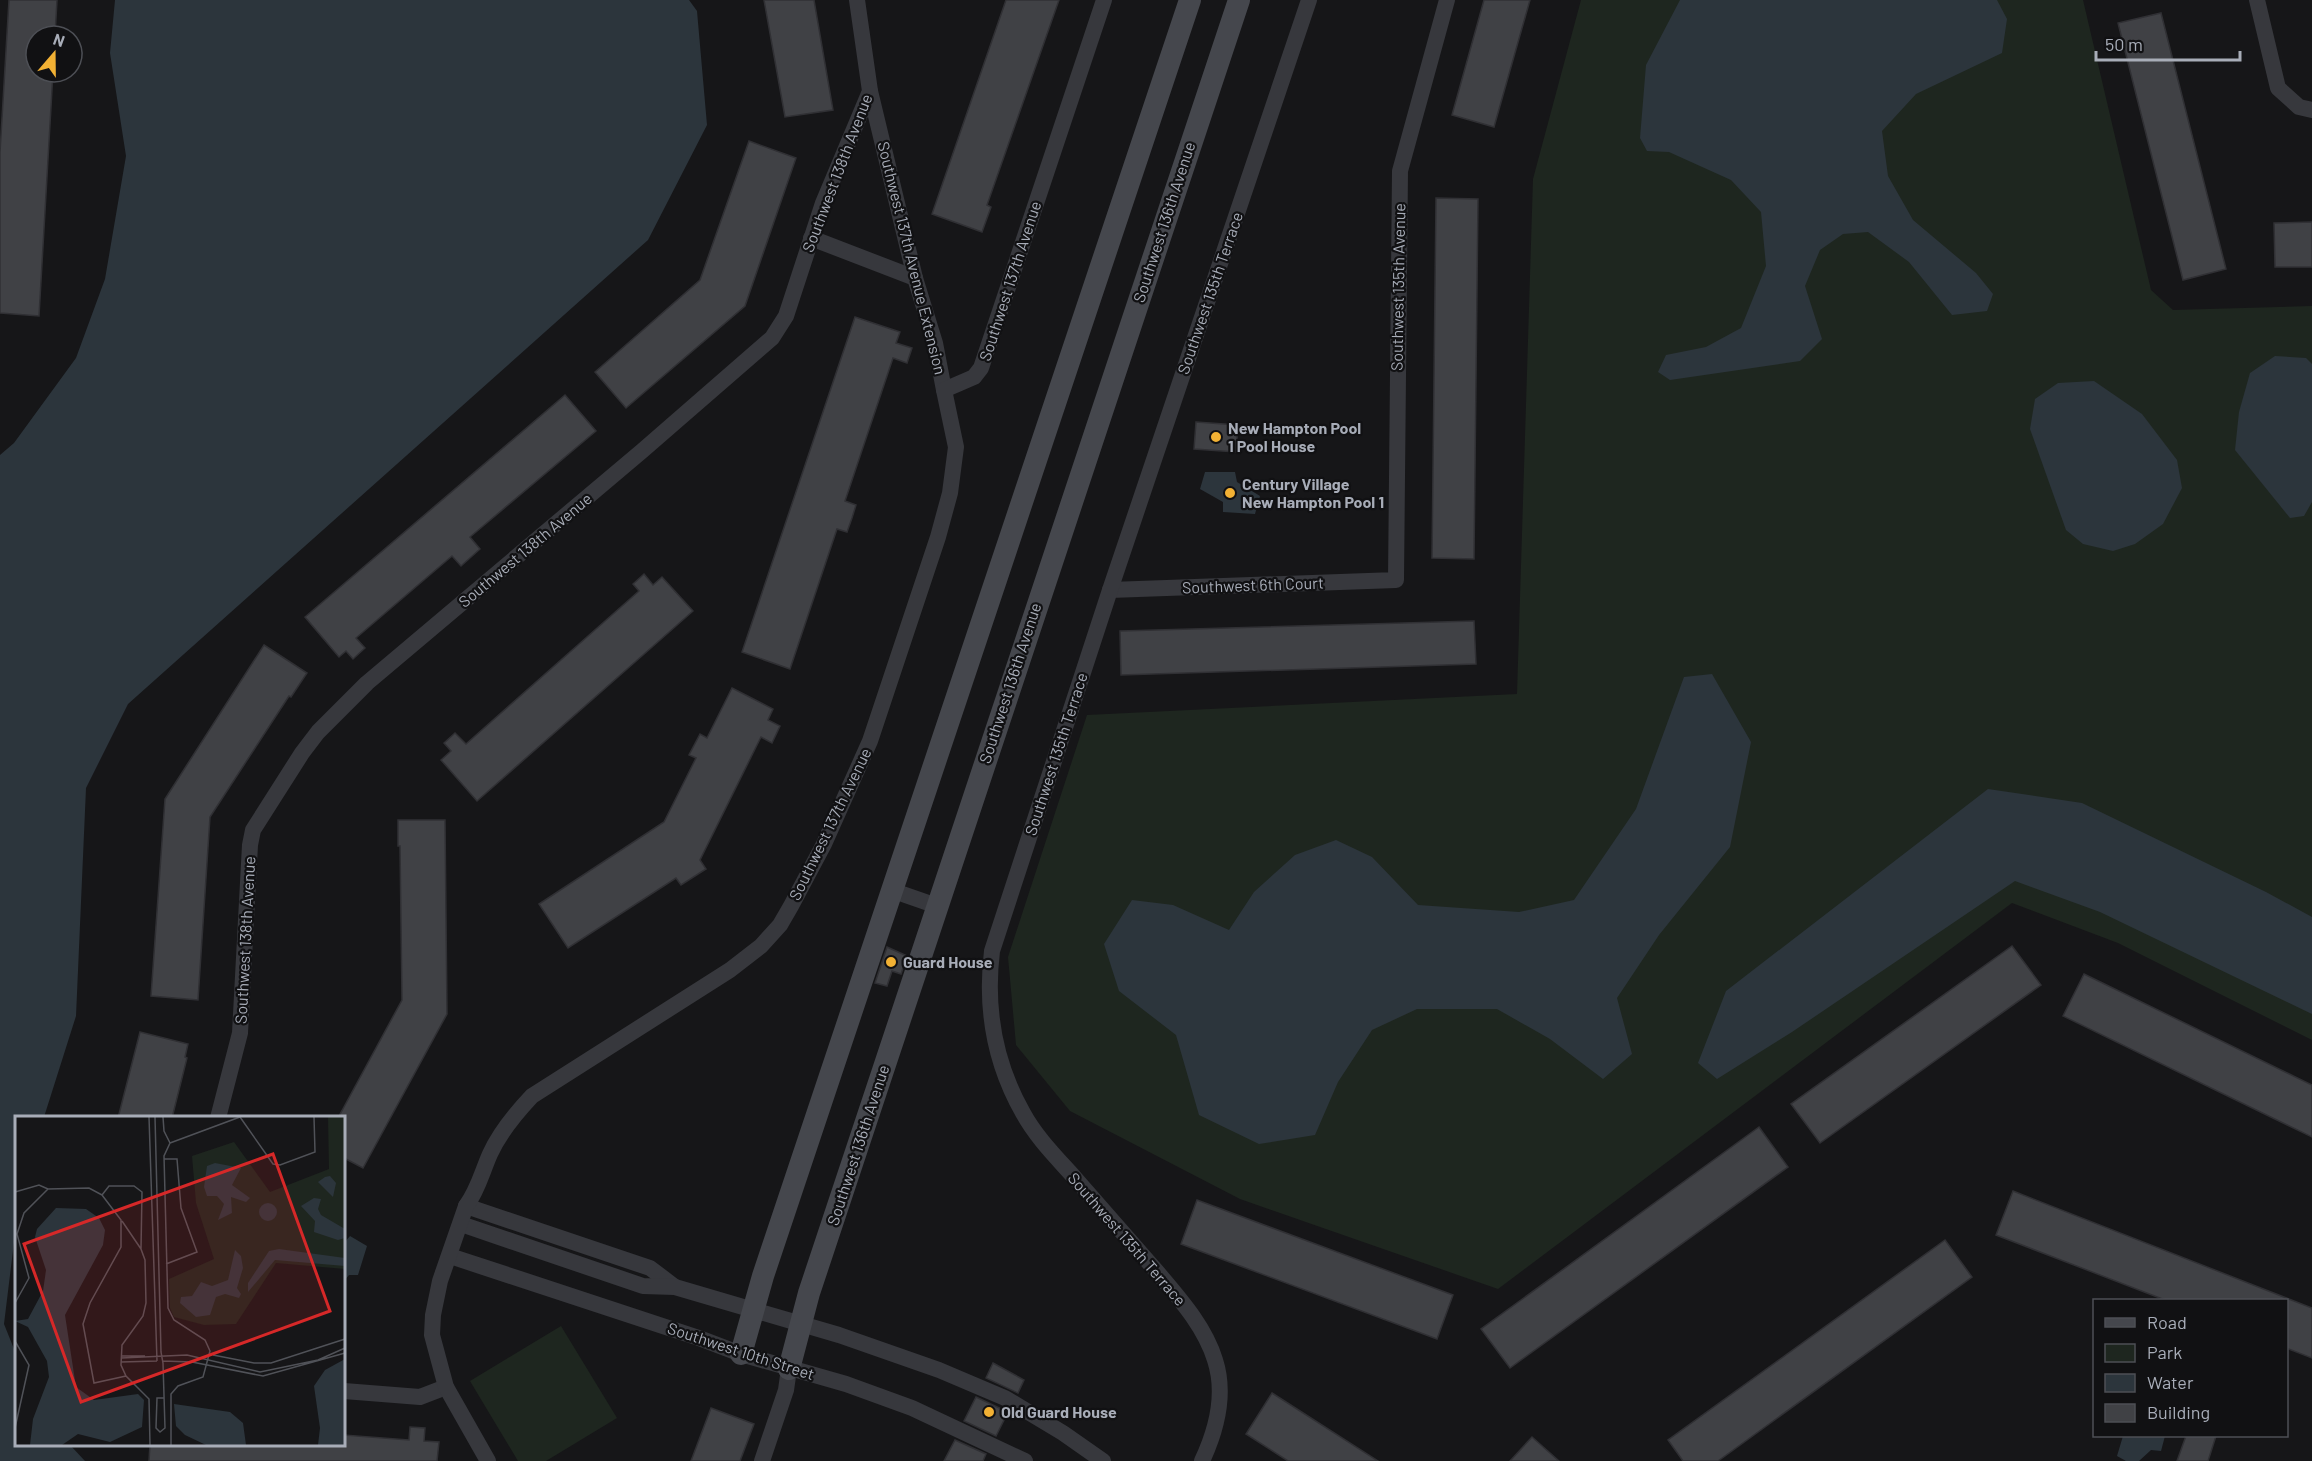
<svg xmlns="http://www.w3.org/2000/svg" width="2312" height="1461" viewBox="0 0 2312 1461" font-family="Barlow,sans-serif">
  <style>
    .green { fill: #1e261f }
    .water { fill: #2c353c }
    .building { fill: #404145; stroke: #303034; stroke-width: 1.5 }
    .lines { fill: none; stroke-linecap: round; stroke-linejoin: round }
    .street { stroke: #37383d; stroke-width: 16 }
    .secondary { stroke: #45474d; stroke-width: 22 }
    .poi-dot { fill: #f2b134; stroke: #111113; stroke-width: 2 }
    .labels { text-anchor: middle; stroke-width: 4.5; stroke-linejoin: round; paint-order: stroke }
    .street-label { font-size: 16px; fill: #a8adb8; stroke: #111113 }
    .poi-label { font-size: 16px; font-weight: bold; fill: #a8adb8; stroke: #111113; text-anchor: start }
    .inset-road { fill: none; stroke: #505258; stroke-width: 1.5 }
    .view { fill: #d62828; fill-opacity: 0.15; stroke: #d62828; stroke-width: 3 }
    .inset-edge { fill: none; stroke: #a8adb8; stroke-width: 3 }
  </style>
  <rect width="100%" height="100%" fill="#161618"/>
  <g class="green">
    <polygon points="1581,0 2083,0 2151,290 2173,310 2312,306 2312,1040 2118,943 2012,903 1498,1289 1240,1199 1070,1111 1016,1045 1008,957 1087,715 1517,694 1533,179"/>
    <polygon points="561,1326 617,1418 546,1461 518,1461 470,1381"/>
  </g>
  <g class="water">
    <polygon points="115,0 689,0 697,11 707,125 648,240 128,704 86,788 76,1016 44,1117 16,1118 16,1226 4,1324 16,1354 16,1444 70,1445 85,1461 0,1461 0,455 14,443 76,358 105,279 126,156 110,53"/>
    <polygon points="1680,0 1997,0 2007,19 2002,53 1916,94 1882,131 1888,176 1913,220 1976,273 1993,294 1987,311 1952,315 1909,262 1868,232 1843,234 1820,250 1805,286 1822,339 1800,361 1670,380 1658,372 1666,355 1706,347 1741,328 1766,266 1761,212 1731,180 1669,152 1647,151 1640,138 1646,65"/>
    <polygon points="2275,356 2306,358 2312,364 2312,502 2304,516 2290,518 2235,450 2239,412 2250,373"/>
    <polygon points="2094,381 2142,414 2177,460 2182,488 2163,524 2135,544 2113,551 2083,544 2066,530 2030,429 2035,399 2058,383"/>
    <polygon points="1205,472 1235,472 1237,482 1260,496 1255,514 1223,512 1223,502 1200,489"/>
    <polygon points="1712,674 1751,742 1730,847 1659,935 1617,998 1632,1054 1603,1079 1550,1039 1497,1009 1417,1009 1372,1030 1338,1082 1315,1135 1259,1144 1199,1115 1176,1035 1119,991 1104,944 1132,900 1173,905 1229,930 1254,892 1295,855 1336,840 1372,857 1418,905 1519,912 1574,900 1636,809 1684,677"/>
    <polygon points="1988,789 2082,803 2266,892 2312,917 2312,1014 2100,912 2015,881 1792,1032 1717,1079 1698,1063 1726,991"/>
    <polygon points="350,1236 367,1246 358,1275 349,1275 344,1281 344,1243"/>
    <polygon points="2123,1436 2165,1436 2161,1451 2151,1450 2139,1461 2126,1461 2117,1456"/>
  </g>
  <g class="building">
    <polygon points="9,0 57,0 55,36 36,36 36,72 53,72 39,316 0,313 0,152"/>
    <polygon points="764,0 814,0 833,110 785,117"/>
    <polygon points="1006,0 1059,0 987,205 991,207 982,232 932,214"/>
    <polygon points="1484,0 1530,0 1494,127 1452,115"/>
    <polygon points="2161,13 2226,269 2183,280 2118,23"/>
    <polygon points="749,141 796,158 745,306 626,408 595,372 700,280"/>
    <polygon points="1436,198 1478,199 1474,559 1432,558"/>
    <polygon points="2312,222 2312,267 2275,267 2274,223"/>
    <polygon points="855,317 900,332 896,343 912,348 907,363 893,358 845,501 856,505 852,518 847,532 837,529 790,669 742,652"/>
    <polygon points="565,395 596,431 470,537 480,549 461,566 452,556 356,638 365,648 353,659 346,651 339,657 305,617"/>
    <polygon points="1196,422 1238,425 1236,452 1194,449"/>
    <polygon points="644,574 653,585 662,577 693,611 477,801 441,760 451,751 444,743 455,733 466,744 639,591 633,584"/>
    <polygon points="1474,621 1476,664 1121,675 1120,631"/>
    <polygon points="264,645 307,673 291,697 289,696 210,817 198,1000 151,996 165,799"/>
    <polygon points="732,688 773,709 768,720 780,726 772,743 761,737 700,860 706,869 681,885 676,878 568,948 539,904 664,822 696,758 689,755 700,734 707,738"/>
    <polygon points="398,820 445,820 447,1014 363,1168 344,1158 344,1118 338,1118 402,1000 400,846 398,846"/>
    <polygon points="2012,946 2041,985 1820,1143 1791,1104"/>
    <polygon points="887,947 907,956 901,974 892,971 887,986 875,983"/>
    <polygon points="2084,974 2312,1085 2312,1137 2063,1016"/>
    <polygon points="140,1032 188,1044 185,1057 187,1058 172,1118 118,1118"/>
    <polygon points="1759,1127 1788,1167 1510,1368 1481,1329"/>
    <polygon points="2013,1191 2312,1308 2312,1358 2286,1348 2286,1300 2165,1300 1996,1235"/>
    <polygon points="1197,1200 1453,1295 1437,1339 1181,1244"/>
    <polygon points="1945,1240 1972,1277 1718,1461 1683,1461 1668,1440"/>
    <polygon points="993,1363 1024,1380 1018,1393 986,1378"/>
    <polygon points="1272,1393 1378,1461 1288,1461 1246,1434"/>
    <polygon points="976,1397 1008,1412 996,1436 964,1421"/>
    <polygon points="711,1408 754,1424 740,1461 691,1461"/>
    <polygon points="410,1427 425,1428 424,1441 439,1442 437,1461 149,1461 150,1444 344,1444 344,1435 409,1440"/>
    <polygon points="2186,1436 2216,1436 2208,1461 2177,1461"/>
    <polygon points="1532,1437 1559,1461 1510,1461"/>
    <polygon points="955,1440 986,1454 983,1461 944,1461"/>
  </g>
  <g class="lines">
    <g class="street">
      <polyline points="2257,0 2278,88 2299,107 2312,110"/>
      <polyline points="870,91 915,278 935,343 944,390"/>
      <polyline points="811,238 915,278"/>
      <polyline points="1110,590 1396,580 1400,171 1447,0"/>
      <polyline points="891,890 937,906"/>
      <polyline points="218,1118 240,1033 250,845 253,830 302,753 318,732 367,683 642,451 772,338 786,316 823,203 870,91 857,0"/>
      <polyline points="466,1206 650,1268 675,1287"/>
      <polyline points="461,1224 643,1286 675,1287 839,1335 939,1370 1005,1398 1063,1433 1103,1461"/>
      <polyline points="450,1256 699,1338 741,1354 846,1384 912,1408 1025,1461"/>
      <polyline points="344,1391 420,1397 446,1387"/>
      <path d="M488 1461 446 1387 432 1335 433 1315 440 1281 466 1206C478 1190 482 1172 490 1154 500 1132 515 1114 532 1096L730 970 761 946 780 925 791 906 824 844 870 741 938 537 950 493 956 447 944 390 974 377 981 368 1104 0"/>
      <polyline points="762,1461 786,1390 789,1369"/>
      <path d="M1202 1461C1217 1429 1226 1394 1215 1360 1205 1327 1180 1299 1158 1273 1130 1241 1102 1209 1074 1177 1056 1157 1036 1137 1023 1113 994 1062 985 1009 992 951L1110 590 1309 0"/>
    </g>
    <g class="secondary">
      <polyline points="741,1354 763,1276 1190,0"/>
      <polyline points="789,1369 809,1293 1239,0"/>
    </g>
  </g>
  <g class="poi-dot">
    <circle cx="1216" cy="437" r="6"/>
    <circle cx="1230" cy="493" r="6"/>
    <circle cx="891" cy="962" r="6"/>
    <circle cx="989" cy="1412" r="6"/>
  </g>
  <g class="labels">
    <g class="street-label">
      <text transform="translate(837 173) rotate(-69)" y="6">Southwest 138th Avenue</text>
      <text transform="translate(1164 222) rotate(-72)" y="6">Southwest 136th Avenue</text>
      <text transform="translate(912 258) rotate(76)" y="6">Southwest 137th Avenue Extension</text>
      <text transform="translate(1010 281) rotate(-72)" y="6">Southwest 137th Avenue</text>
      <text transform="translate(1398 287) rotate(-89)" y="6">Southwest 135th Avenue</text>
      <text transform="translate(1210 293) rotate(-71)" y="6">Southwest 135th Terrace</text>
      <text transform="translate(525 550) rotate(-40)" y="6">Southwest 138th Avenue</text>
      <text transform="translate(1253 585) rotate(-2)" y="6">Southwest 6th Court</text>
      <text transform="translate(1010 683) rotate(-72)" y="6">Southwest 136th Avenue</text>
      <text transform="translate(1056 754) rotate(-72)" y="6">Southwest 135th Terrace</text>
      <text transform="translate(830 824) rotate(-64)" y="6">Southwest 137th Avenue</text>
      <text transform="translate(245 940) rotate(-87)" y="6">Southwest 138th Avenue</text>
      <text transform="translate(858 1145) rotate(-72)" y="6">Southwest 136th Avenue</text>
      <text transform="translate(1127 1239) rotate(49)" y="6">Southwest 135th Terrace</text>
      <text transform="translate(741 1351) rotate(18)" y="6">Southwest 10th Street</text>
    </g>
    <g class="poi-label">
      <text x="1228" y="434">New Hampton Pool<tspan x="1228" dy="18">1 Pool House</tspan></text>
      <text x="1242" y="490">Century Village<tspan x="1242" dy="18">New Hampton Pool 1</tspan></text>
      <text x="903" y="968">Guard House</text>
      <text x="1001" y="1418">Old Guard House</text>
    </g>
  </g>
  <g transform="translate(15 1116)">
    <rect width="330" height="330" fill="#161618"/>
    <path d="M313 1H330V153L261 147 221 208 189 209 159 201 155 192 154 163 199 143 181 87 177 40 219 26 255 76 314 53Z" fill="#1e261f"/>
    <path d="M200 47 226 52 217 69 235 82 231 86 216 81 217 97 203 104 209 88 202 80H192L189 71 192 50ZM310 61 315 60 321 67 318 81 303 66ZM299 82 306 83 303 93 306 99 330 113V122L323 124 299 116 300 105 286 90ZM244 96a9 9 0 1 1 18 0a9 9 0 1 1-18 0ZM41 92 71 93 84 102 90 114 88 129 50 199 61 271 79 284 123 278 129 284 127 311 95 326 63 318 47 329H15L18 303 34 261 32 245 13 211 0 205 13 203 28 175 31 154 20 121 22 113ZM264 133 330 142V150L260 144 233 176V167L254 135ZM220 134 226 140 228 152 222 172 226 178 224 182 210 178 201 181 195 199 181 201 165 187 166 181 177 180 186 166 197 170 213 164ZM330 243V329H303L305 312 299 270 310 254ZM159 288 215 296 228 307 231 329H191L170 319 161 310Z" fill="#2c353c"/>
    <path class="inset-road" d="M134 1 142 245M140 1 146 236 148 247 150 312 145 316 141 312 142 282H149M148 1 149 15 155 27 149 40 153 192 159 204 190 224 195 235 188 261 163 270 156 278V329M155 27 225 1 258 48 265 49 300 36 299 1M149 43H162L166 92 182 136 151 148M33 73 74 72 87 79 94 70H119L127 76 126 133 130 144 131 187 128 200 107 229 106 249 111 260 134 283 135 329M0 76 24 69 33 73M87 79 106 104V131L75 187 68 208 79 267 111 260M107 105 126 133M0 187 14 162 2 118 9 97 33 73M0 225 14 249 0 312M198 239 239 247H256L330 223M107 240H130M106 242 172 239 245 256 303 244 330 232M148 245 177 246 248 260 330 237M106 246 142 245"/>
    <path class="view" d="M258 38 315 195 66 286 9 128Z"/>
    <rect width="330" height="330" class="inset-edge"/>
  </g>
  <rect x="2093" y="1299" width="195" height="138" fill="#111113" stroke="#4d4f55" stroke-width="1.5"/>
  <rect x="2105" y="1318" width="30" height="9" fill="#45474d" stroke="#4d4f55" stroke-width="1.5"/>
  <text x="2147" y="1329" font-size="18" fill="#a8adb8">Road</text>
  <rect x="2105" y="1344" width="30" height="18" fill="#1e261f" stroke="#4d4f55" stroke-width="1.5"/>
  <text x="2147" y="1359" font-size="18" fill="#a8adb8">Park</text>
  <rect x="2105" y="1374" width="30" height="18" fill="#2c353c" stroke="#4d4f55" stroke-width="1.5"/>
  <text x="2147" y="1389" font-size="18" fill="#a8adb8">Water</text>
  <rect x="2105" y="1404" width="30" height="18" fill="#404145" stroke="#4d4f55" stroke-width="1.5"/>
  <text x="2147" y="1419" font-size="18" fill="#a8adb8">Building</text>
  <g transform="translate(54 54) rotate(20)"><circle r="28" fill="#111113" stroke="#4d4f55" stroke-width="1.5"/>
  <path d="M0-4.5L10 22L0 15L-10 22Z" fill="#f2b134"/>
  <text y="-9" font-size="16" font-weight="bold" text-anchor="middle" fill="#a8adb8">N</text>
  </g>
  <path d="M2096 51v9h144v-9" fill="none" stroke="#a8adb8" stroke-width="3"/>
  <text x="2105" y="51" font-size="18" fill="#a8adb8" stroke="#111113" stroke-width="4.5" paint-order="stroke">50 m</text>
</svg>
